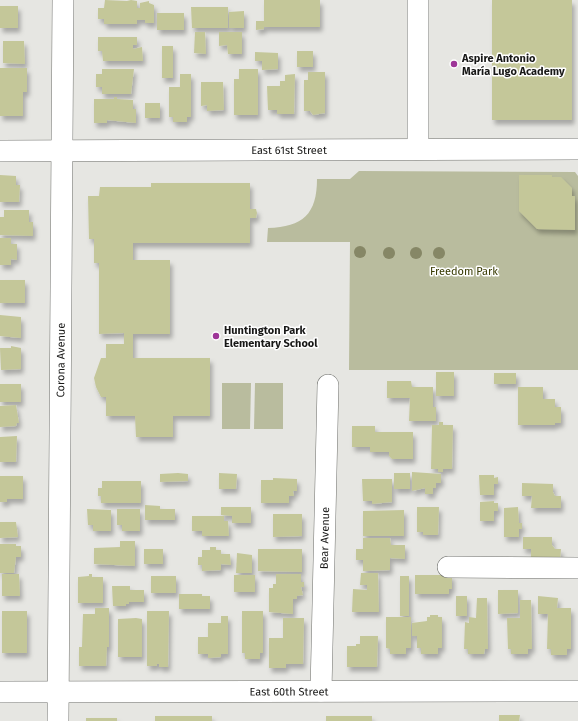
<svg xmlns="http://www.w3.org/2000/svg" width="578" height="721" viewBox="0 0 578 721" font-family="'Fira Sans',sans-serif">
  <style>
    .green { fill: #b9bc9e }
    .building { fill: #c4c799; filter: url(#shadow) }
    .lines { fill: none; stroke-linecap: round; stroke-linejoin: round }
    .minor-casing { stroke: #6f706c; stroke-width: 22 }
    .minor { stroke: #fff; stroke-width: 21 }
    .tree { fill: #868766 }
    .poi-dot { fill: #9e3598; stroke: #fff; stroke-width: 1.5 }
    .labels { text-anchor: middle; stroke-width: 3; stroke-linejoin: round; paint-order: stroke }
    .poi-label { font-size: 11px; font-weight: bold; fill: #181817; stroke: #fff; text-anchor: start }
    .street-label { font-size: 11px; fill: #181817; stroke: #fff }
    .park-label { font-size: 11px; fill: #373900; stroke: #fff }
  </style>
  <defs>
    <filter id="shadow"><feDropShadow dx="2.5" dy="4.5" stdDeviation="2" flood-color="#0004"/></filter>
  </defs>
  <rect width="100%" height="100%" fill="#e6e6e2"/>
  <g class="green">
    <path d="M359 171 575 172 578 176V370H349L350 242H267L268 228C303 227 317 214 317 179H350Z"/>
    <polygon points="222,383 251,383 250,429 222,429"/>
    <polygon points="255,383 283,383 283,429 254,429"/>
  </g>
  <g class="building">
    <polygon points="105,0 127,1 131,0 137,1 137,8 140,8 140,3 149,1 149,3 154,5 154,23 145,23 145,20 137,20 137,24 104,24 104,19 98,19 98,8 104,8"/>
    <polygon points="264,0 320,0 320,27 264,27 264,29 256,30 256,21 264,21"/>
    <rect x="492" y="0" width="80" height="120"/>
    <rect x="0" y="6" width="18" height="22"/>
    <polygon points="191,7 228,7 228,28 192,28"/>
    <polygon points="244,11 244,28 229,28 229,12"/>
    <rect x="157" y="13" width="27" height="17"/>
    <polygon points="195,32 205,32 206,54 194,53"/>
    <polygon points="219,32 242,32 242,54 228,54 227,45 219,46"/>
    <polygon points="98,37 137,37 137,45 133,45 133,49 142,47 143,61 103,61 102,51 98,51"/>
    <polygon points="3,41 24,41 25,64 3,63"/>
    <rect x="162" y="46" width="11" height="32"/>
    <rect x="297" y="51" width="16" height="16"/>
    <polygon points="255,52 278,53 278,69 262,70 262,61 255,61"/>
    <polygon points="0,68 27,68 27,92 23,92 23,116 0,116"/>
    <polygon points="102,69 134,69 131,94 102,94 102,87 96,87 96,74 102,74"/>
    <polygon points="239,69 258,69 258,115 234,115 234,79 239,79"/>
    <polygon points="308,72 325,72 325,113 313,115 310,111 304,111 304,80 308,80"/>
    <polygon points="180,74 191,74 191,117 187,117 187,122 173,122 173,117 169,117 169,87 180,87"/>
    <polygon points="295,74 294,114 277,114 277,110 268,110 267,86 280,86 280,81 285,81 285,75"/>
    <polygon points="201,82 223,82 224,110 207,111 207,105 201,106"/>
    <polygon points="114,97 117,97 117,99 133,100 133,109 136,109 136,123 107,120 107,123 94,123 94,99 114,99"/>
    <rect x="145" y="103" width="15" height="15"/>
    <polygon points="0,175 16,176 16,185 20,185 19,202 0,202"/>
    <polygon points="519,175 552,175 552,177 561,177 572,188 572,196 575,196 575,230 537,229 519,211"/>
    <polygon points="151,183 250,183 250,209 256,209 257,213 256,218 250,218 250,243 133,243 133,260 170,260 170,334 133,334 133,358 210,358 210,416 173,416 173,437 136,437 135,416 106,416 106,397 101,397 96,387 94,378 101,358 106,358 106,344 124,344 124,333 99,334 99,263 94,263 94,239 89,239 88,196 99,196 100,187 151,187"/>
    <polygon points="4,210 29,210 29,222 33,222 33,236 0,235 0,217 4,217"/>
    <polygon points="0,238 11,238 11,244 17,244 17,260 11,259 11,265 0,265"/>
    <rect x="0" y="280" width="25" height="23"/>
    <polygon points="0,315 21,317 21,338 0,336"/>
    <polygon points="11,346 21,348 21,369 1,370 0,348 11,348"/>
    <rect x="436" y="372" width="18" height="24"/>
    <rect x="494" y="373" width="22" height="11"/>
    <polygon points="387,381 411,381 412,387 433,387 433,407 436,407 436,421 409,421 410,398 387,398"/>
    <rect x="0" y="384" width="21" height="18"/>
    <polygon points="518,387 543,387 543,399 555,399 555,407 561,407 561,423 555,423 555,425 518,425"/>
    <polygon points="16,405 19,423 17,423 16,426 0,427 0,406"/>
    <polygon points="439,422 443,422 443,425 453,425 452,469 443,469 443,472 438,472 438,469 431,469 432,425 439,425"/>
    <polygon points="352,426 375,426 375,432 413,432 413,459 392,459 389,456 389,452 370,452 370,447 352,447"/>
    <polygon points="17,436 16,462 0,462 0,437"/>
    <polygon points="412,472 441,474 441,483 436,483 436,488 433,488 433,494 425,494 425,488 412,491"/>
    <polygon points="178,473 188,474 188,481 160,482 160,474"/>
    <polygon points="219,473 237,474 236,489 219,489"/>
    <rect x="394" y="473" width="16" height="16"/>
    <polygon points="479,475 494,475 494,478 498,477 498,484 494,484 494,495 480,495"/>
    <polygon points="0,476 23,476 23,499 7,499 7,502 0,502"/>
    <polygon points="273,478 297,479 297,491 293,491 294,496 289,496 289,503 261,503 261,480 273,480"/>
    <polygon points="362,479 392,479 392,502 372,504 372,501 363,501"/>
    <polygon points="102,481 141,481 141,503 101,503 101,496 98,496 98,488 102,488"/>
    <polygon points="522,483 553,484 553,492 555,496 561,496 561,508 531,508 532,496 522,496"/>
    <polygon points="494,501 494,503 498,503 498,511 494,511 494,521 480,521 480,502"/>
    <polygon points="145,505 160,506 160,509 175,509 175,520 145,520"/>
    <polygon points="221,507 251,507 251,523 232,523 232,516 221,515"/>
    <polygon points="417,507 439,507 438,535 423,535 423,532 417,532"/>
    <polygon points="518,507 519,523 522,523 522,529 519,529 519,537 504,537 504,508"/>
    <polygon points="87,509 111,510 111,531 93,531 93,525 88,525"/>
    <polygon points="117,509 140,509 140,531 122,531 122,525 117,525"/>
    <polygon points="404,510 404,536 363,536 363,511"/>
    <polygon points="273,514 302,514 302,536 273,537"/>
    <polygon points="192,516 224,516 224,521 228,521 229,536 202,536 202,531 192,531"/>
    <polygon points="0,522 16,522 18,537 0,538"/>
    <polygon points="523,537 552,537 552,545 555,549 561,549 560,562 531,561 531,549 523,549"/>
    <polygon points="363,538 390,538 391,545 405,545 405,559 390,558 390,570 363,571 363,560 356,560 356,549 363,549"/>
    <polygon points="120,541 135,541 135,566 94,564 94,548 120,547"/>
    <polygon points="0,544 16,544 16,546 21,546 21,557 16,557 14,573 0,573"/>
    <polygon points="210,547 216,547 216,550 221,550 221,554 230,554 231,565 221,564 221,570 202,571 202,565 198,565 198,557 202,557 202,550 210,550"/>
    <rect x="144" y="549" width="19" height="15"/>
    <polygon points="258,549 302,549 302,572 258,571"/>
    <polygon points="237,553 252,555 252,573 236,573"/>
    <polygon points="361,573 378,573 379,612 352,612 353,589 367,590 367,585 360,585"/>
    <polygon points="2,574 19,574 20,596 2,596"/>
    <polygon points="89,574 92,574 92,577 103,577 103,603 78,603 78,577 89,576"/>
    <polygon points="276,574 301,574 301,582 304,582 304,587 301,587 303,595 297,596 297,599 293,599 293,614 269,612 269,588 273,588 273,584 276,584"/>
    <rect x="234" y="575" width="21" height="17"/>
    <polygon points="415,575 452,575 452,589 449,589 449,594 415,594"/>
    <rect x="151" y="576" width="25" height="17"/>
    <rect x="400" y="576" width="9" height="40"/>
    <polygon points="112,586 130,586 130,590 144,590 144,602 129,602 129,604 126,604 126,606 113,606"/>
    <polygon points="498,590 518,590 518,613 498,614"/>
    <polygon points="179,594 202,594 202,596 210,596 210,609 179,609"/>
    <rect x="456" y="596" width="11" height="20"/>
    <polygon points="538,596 558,598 557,608 571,608 571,649 567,649 567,655 551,655 551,649 547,649 548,614 538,614"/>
    <polygon points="477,598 487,598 488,649 485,649 484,654 468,654 468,649 464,649 465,622 469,623 469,617 476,618"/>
    <polygon points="520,600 531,600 532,649 528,649 528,654 511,654 511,649 508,649 507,618 520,618"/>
    <polygon points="95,608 109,608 109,647 107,647 106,666 79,666 79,647 82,647 83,614 95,614"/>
    <rect x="2" y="611" width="25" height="42"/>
    <polygon points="147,611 169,611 168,667 159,667 159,664 157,664 157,666 147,666"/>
    <polygon points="242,611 263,611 263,653 260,653 260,659 245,659 245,653 242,653"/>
    <polygon points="430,615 438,615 438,617 442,617 442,648 438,648 438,654 421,654 421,648 417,648 417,636 412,636 412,623 427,621 427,617 430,617"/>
    <polygon points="221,616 228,616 228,654 221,654 221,657 208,658 208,654 198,654 198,637 208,637 208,623 221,623"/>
    <polygon points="386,617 411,617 411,648 406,648 406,654 390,654 390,649 386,648"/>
    <polygon points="136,618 142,619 142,657 118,657 118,619"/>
    <polygon points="283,618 304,618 303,664 286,664 286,668 269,668 269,638 283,638"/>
    <polygon points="360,636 378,636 377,667 347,667 347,646 356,646 356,644 360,644"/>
    <polygon points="499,715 520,715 519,721 499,721"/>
    <rect x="155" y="716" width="57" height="5"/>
    <rect x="326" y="716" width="46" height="5"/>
    <rect x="86" y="718" width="31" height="3"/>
  </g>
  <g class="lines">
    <defs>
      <g id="minor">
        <polyline points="418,149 418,0"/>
        <path id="s1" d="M0 151 578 149"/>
        <polyline points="448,567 578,568"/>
        <path id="s2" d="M321 691 328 385"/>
        <path id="s3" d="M0 692 578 691"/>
        <path id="s4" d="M58 721 63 0"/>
      </g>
    </defs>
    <use href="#minor" class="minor-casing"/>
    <use href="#minor" class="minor"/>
  </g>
  <g class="tree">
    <circle cx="360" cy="252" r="6"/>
    <circle cx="389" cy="253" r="6"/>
    <circle cx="416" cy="253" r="6"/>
    <circle cx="439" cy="253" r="6"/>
  </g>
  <g class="poi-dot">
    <circle cx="454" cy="64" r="4"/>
    <circle cx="216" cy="336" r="4"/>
  </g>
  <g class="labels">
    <g class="poi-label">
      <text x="462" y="62">Aspire Antonio<tspan x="462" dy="13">María Lugo Academy</tspan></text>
      <text x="224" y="334">Huntington Park<tspan x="224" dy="13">Elementary School</tspan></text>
    </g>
    <g class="street-label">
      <text dy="4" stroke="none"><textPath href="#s1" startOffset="289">East 61st Street</textPath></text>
      <text dy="4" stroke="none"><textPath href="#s4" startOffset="361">Corona Avenue</textPath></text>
      <text dy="4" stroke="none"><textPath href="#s2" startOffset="153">Bear Avenue</textPath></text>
      <text dy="4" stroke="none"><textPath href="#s3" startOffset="289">East 60th Street</textPath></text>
    </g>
    <g class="park-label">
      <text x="464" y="275">Freedom Park</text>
    </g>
  </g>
</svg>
